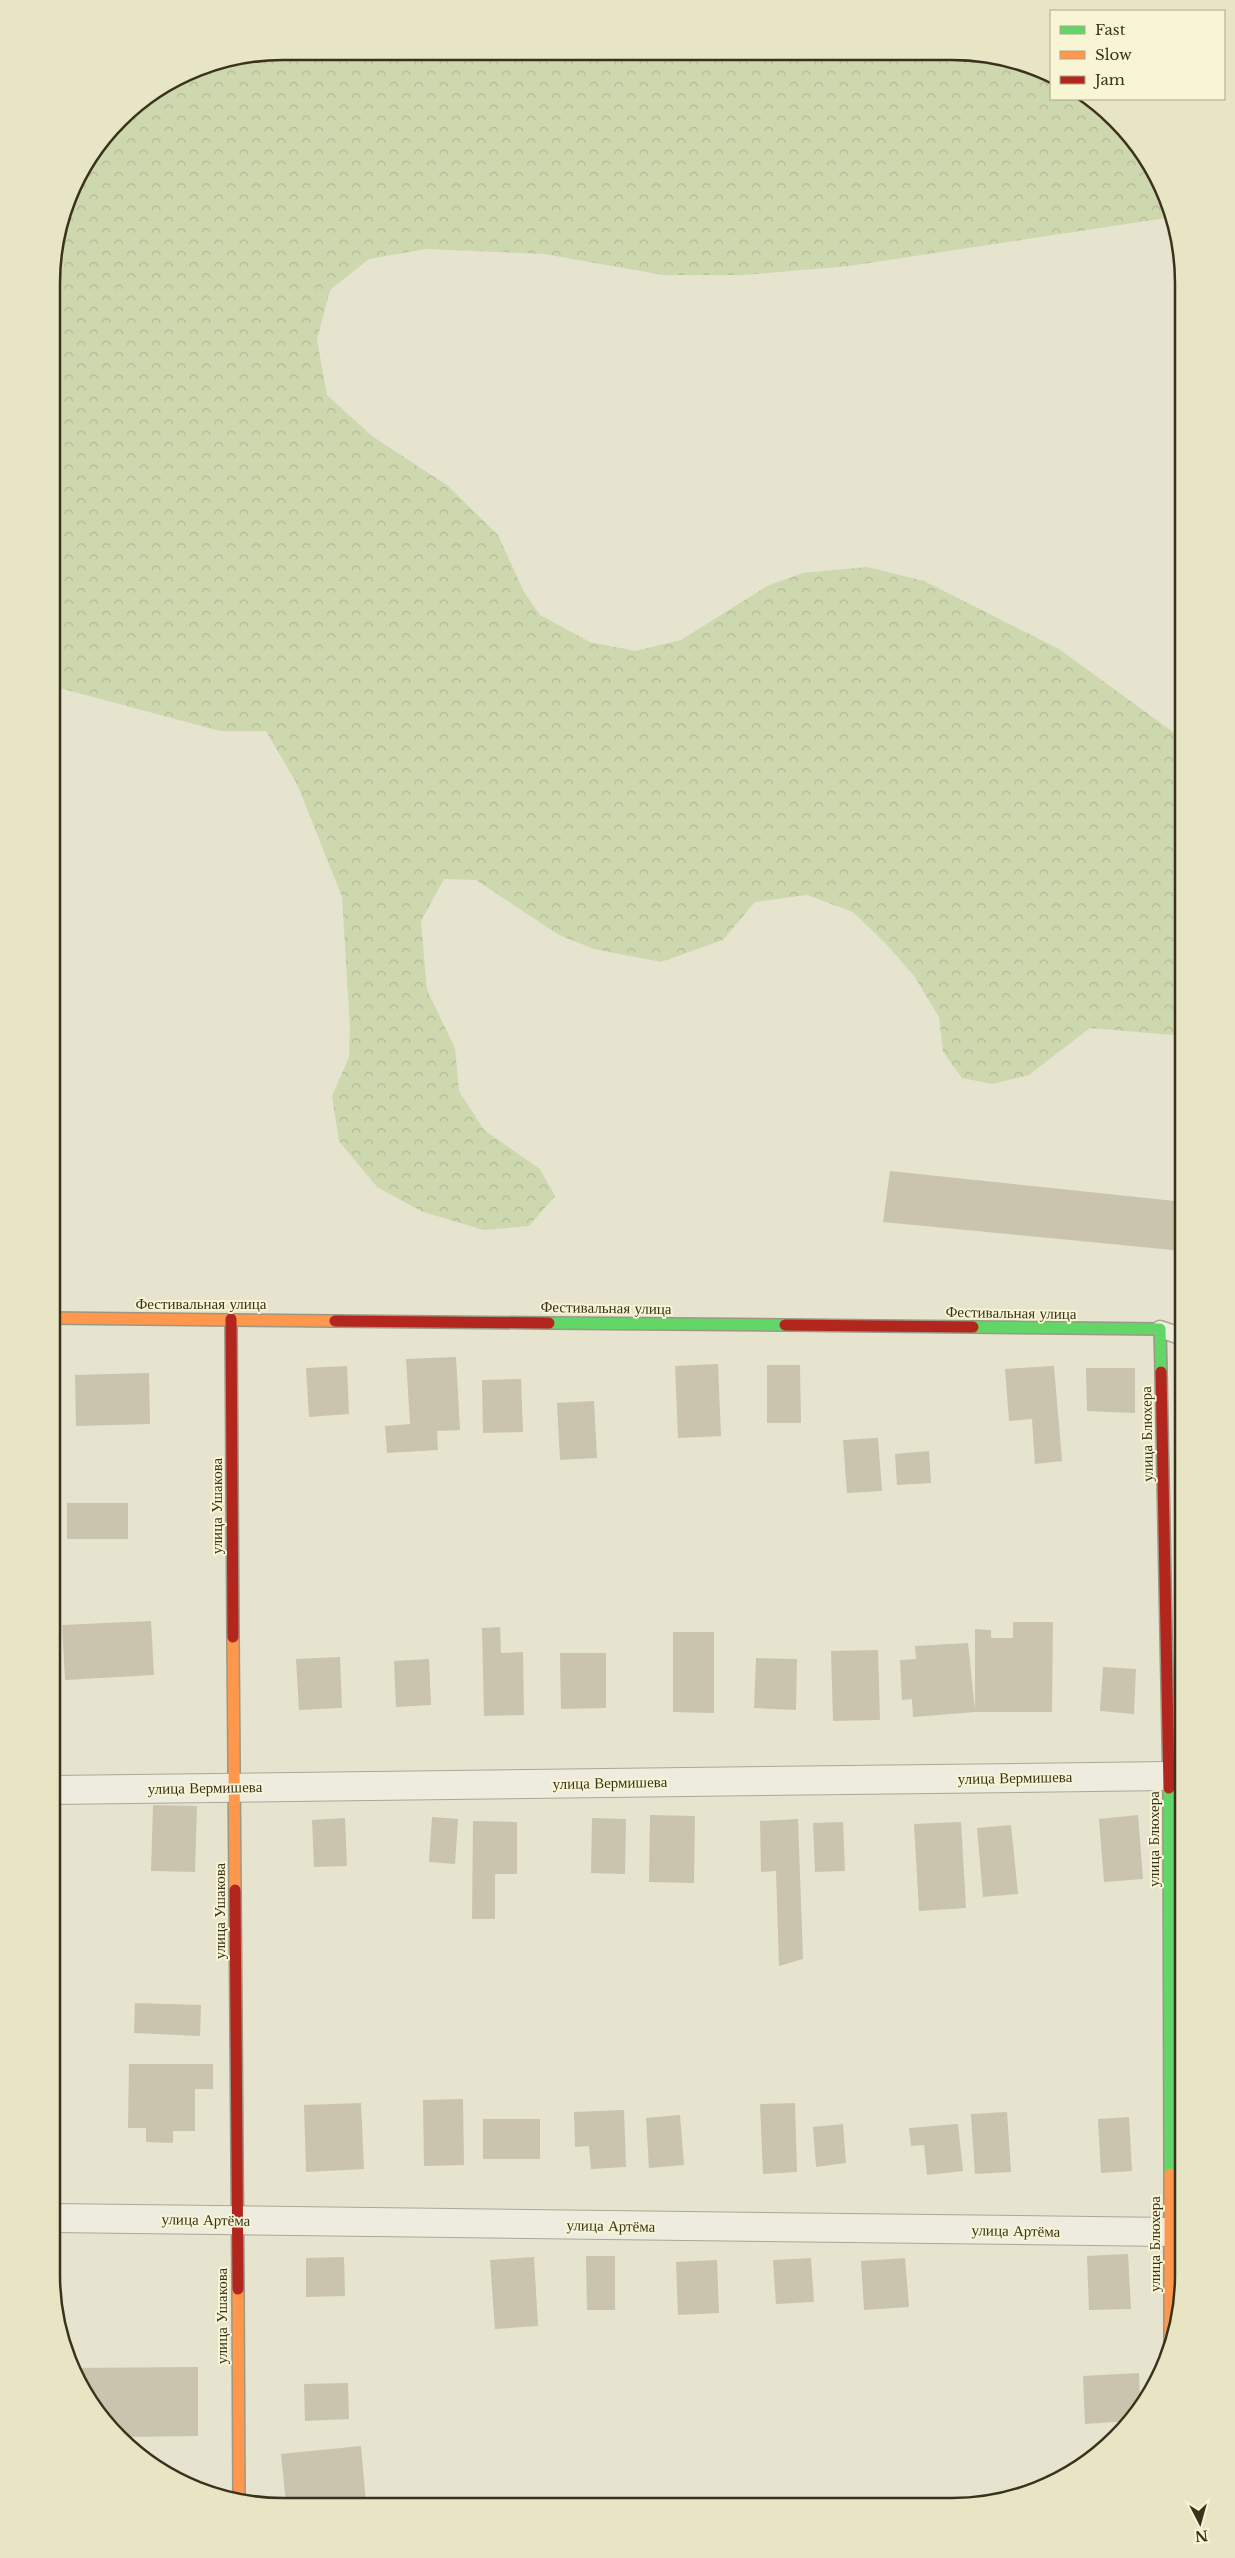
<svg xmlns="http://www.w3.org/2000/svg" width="1235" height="2558" viewBox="0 0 1235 2558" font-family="'Libre Baskerville',serif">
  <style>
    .forest { fill: url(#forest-crowns) }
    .building { fill: #cac3ae }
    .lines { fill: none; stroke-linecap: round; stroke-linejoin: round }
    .lane-casing { stroke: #aba896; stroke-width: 19 }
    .street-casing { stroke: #aba896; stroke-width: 30 }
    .fast-casing { stroke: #9b9886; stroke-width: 14 }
    .slow-casing { stroke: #9b9886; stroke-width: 14 }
    .jam-casing { stroke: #9b9886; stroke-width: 14 }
    .lane { stroke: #eeecdf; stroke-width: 16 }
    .street { stroke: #eeecdf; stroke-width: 28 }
    .fast { stroke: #63d668; stroke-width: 11 }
    .slow { stroke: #ff974d; stroke-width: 11 }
    .jam { stroke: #b3261e; stroke-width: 11 }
    .labels { text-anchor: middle; stroke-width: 4; stroke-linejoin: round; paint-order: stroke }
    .street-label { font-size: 15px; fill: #3b321d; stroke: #f7f5d3 }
    .rim { fill: none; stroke: #3b321d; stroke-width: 2.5 }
  </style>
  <defs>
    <pattern id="forest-crowns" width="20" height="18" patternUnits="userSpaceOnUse" patternTransform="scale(1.25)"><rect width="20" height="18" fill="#ced8af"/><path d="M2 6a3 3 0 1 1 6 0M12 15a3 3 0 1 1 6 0" fill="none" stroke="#b2ba96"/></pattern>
  </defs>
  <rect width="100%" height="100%" fill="#e6e4ce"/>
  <polygon class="forest" points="283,51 997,56 1051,74 1051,99 1090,99 1105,109 1145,154 1173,217 849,266 745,275 663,275 544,254 426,249 369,259 330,290 317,340 327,395 372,436 448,486 498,535 524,592 540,615 590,642 635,651 681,640 767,586 803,573 867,567 924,581 1059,649 1184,740 1184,1036 1090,1028 1029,1075 992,1084 962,1078 943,1052 939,1017 914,976 888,946 853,912 807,895 755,902 723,940 661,962 594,949 559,935 476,880 444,879 421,921 427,990 455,1048 459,1091 484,1130 540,1169 555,1196 529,1226 484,1230 423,1212 377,1187 339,1141 332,1096 349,1057 350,1027 342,897 298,786 266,731 220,731 52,686 52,268 75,180 130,109 195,69"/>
  <g class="building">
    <polygon points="890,1171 1184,1202 1183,1251 883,1222"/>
    <polygon points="456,1357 460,1430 437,1431 438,1450 387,1453 385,1426 410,1424 406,1359"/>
    <polygon points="718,1364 721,1436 678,1438 675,1366"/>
    <polygon points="767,1365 800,1365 801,1423 767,1423"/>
    <polygon points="347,1366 349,1414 309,1417 306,1368"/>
    <polygon points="1054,1366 1062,1461 1035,1464 1032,1419 1009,1421 1005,1369"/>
    <polygon points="1086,1368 1135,1368 1135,1413 1087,1411"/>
    <polygon points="149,1373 150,1424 76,1426 75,1375"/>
    <polygon points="521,1379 523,1432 483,1433 482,1380"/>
    <polygon points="594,1401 597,1458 560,1460 557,1403"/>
    <polygon points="878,1438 882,1491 847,1493 843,1440"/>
    <polygon points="929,1451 931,1483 897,1485 895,1454"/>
    <rect x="67" y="1503" width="61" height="36"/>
    <polygon points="151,1621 154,1675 65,1680 62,1625"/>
    <polygon points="1013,1622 1053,1622 1052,1712 975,1712 913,1717 912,1699 902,1700 900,1660 916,1659 915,1646 968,1643 975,1710 975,1629 991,1630 991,1638 1013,1638"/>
    <polygon points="500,1627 501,1653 523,1652 524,1715 484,1716 482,1628"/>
    <polygon points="673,1632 714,1632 714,1713 673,1712"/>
    <polygon points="878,1650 880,1720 833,1721 831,1651"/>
    <polygon points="560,1653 606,1653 606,1708 561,1709"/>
    <polygon points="340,1657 342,1708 299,1710 296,1659"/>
    <polygon points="756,1658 797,1659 796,1710 754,1708"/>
    <polygon points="429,1659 431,1705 396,1707 394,1661"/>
    <polygon points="1103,1667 1136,1669 1134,1714 1100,1711"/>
    <polygon points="153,1805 197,1806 195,1872 151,1871"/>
    <polygon points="650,1815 695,1816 694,1883 649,1882"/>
    <polygon points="1138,1815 1143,1879 1104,1882 1099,1819"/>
    <polygon points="432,1817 458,1819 455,1864 429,1862"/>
    <polygon points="345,1818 347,1866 314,1867 312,1820"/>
    <polygon points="592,1818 626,1819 625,1874 591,1873"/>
    <polygon points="798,1819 803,1959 779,1966 776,1871 761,1872 760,1821"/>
    <polygon points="473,1821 517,1822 517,1874 495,1874 495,1919 472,1919"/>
    <polygon points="843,1822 845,1871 815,1872 813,1823"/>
    <polygon points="961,1822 966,1908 919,1911 914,1824"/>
    <polygon points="1011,1825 1018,1894 983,1897 977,1828"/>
    <polygon points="135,2003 201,2005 200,2036 134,2033"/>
    <polygon points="129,2064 213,2064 213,2089 195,2089 195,2131 173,2131 173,2143 146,2142 146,2128 128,2128"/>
    <polygon points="463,2099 464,2165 424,2166 423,2100"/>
    <polygon points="361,2103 364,2169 306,2172 304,2105"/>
    <polygon points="795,2103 797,2172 763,2174 760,2104"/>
    <polygon points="624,2110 626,2167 591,2169 589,2146 575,2147 574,2112"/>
    <polygon points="1007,2112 1011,2172 975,2174 971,2114"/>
    <polygon points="680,2115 684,2165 649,2168 646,2118"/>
    <polygon points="1129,2117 1132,2171 1101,2173 1098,2119"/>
    <rect x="483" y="2119" width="57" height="40"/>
    <polygon points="843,2124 846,2163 816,2167 813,2127"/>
    <polygon points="958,2124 963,2171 927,2175 924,2145 911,2146 909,2128"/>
    <polygon points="1128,2254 1131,2309 1089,2310 1087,2256"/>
    <polygon points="586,2256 615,2256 615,2310 587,2310"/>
    <polygon points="344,2257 345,2296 306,2297 306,2258"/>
    <polygon points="534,2257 538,2326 495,2329 490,2260"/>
    <polygon points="811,2258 814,2302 776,2304 773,2260"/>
    <polygon points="905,2258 909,2307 864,2310 861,2261"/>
    <polygon points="717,2260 719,2313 678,2315 676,2262"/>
    <polygon points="198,2367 198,2436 120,2437 82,2391 73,2368"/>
    <polygon points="1139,2373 1140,2405 1130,2421 1085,2424 1083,2376"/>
    <polygon points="348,2383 349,2419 305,2421 304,2384"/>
    <polygon points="361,2446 366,2503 286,2503 281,2454"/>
  </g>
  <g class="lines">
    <defs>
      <polyline id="lane" points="1160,1329 1183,1337"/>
      <g id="street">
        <polyline points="51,1790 1169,1776"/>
        <polyline points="51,2218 1170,2232"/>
      </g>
      <g id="fast">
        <polyline points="549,1323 785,1325"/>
        <polyline points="973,1327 1160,1329 1161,1372"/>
        <polyline points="1169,1788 1170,2174"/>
      </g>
      <g id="slow">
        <polyline points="51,1318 335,1321"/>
        <polyline points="233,1637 235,1890"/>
        <polyline points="1170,2174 1170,2348"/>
        <polyline points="238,2289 239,2502"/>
      </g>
      <g id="jam">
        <polyline points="231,1319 233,1637"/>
        <polyline points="335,1321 549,1323"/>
        <polyline points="785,1325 973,1327"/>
        <polyline points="1161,1372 1169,1788"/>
        <polyline points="235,1890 238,2289"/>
      </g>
    </defs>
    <use href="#lane" class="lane-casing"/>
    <use href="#street" class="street-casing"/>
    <use href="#fast" class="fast-casing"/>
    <use href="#slow" class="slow-casing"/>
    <use href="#jam" class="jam-casing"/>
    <use href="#lane" class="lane"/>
    <use href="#street" class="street"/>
    <use href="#fast" class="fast"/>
    <use href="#slow" class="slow"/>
    <use href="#jam" class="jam"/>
  </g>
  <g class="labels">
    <g class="street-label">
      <text x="201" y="1309">Фестивальная улица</text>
      <text transform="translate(606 1308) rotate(1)" y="5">Фестивальная улица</text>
      <text transform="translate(1011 1313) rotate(1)" y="5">Фестивальная улица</text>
      <text transform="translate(1147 1434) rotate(-91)" y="5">улица Блюхера</text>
      <text transform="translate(217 1506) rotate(-90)" y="5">улица Ушакова</text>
      <text transform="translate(1015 1778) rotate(-1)" y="5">улица Вермишева</text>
      <text transform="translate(610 1783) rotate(-1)" y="5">улица Вермишева</text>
      <text transform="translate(205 1788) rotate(-1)" y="5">улица Вермишева</text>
      <text transform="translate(1154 1839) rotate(-90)" y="5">улица Блюхера</text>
      <text transform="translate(220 1911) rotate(-90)" y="5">улица Ушакова</text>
      <text transform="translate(206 2220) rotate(1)" y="5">улица Артёма</text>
      <text transform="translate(611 2226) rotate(1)" y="5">улица Артёма</text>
      <text transform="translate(1016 2231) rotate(1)" y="5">улица Артёма</text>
      <text transform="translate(1155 2244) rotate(-90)" y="5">улица Блюхера</text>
      <text transform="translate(222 2316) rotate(-90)" y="5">улица Ушакова</text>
    </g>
  </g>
  <path d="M0 0H1235V2558H0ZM283 60H952A223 223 0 0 1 1175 283V2275A223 223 0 0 1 952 2498H283A223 223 0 0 1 60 2275V283A223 223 0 0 1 283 60Z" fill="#e8e5c4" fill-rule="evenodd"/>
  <path class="rim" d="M283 60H952A223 223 0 0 1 1175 283V2275A223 223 0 0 1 952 2498H283A223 223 0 0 1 60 2275V283A223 223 0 0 1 283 60Z"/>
  <rect x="1050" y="10" width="175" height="90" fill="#f7f5d3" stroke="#aca78a"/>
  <rect x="1060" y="26" width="25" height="8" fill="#63d668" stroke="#aca78a"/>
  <text x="1095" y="35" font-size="15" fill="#3b321d">Fast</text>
  <rect x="1060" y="51" width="25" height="8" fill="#ff974d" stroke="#aca78a"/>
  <text x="1095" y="60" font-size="15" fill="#3b321d">Slow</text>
  <rect x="1060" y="76" width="25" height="8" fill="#b3261e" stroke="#aca78a"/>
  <text x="1095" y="85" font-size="15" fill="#3b321d">Jam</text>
  <g transform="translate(1200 2523) rotate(174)" stroke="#f7f5d3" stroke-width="4" paint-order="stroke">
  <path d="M0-4L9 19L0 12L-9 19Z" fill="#3b321d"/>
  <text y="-8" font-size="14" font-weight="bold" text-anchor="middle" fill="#3b321d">N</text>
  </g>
</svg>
